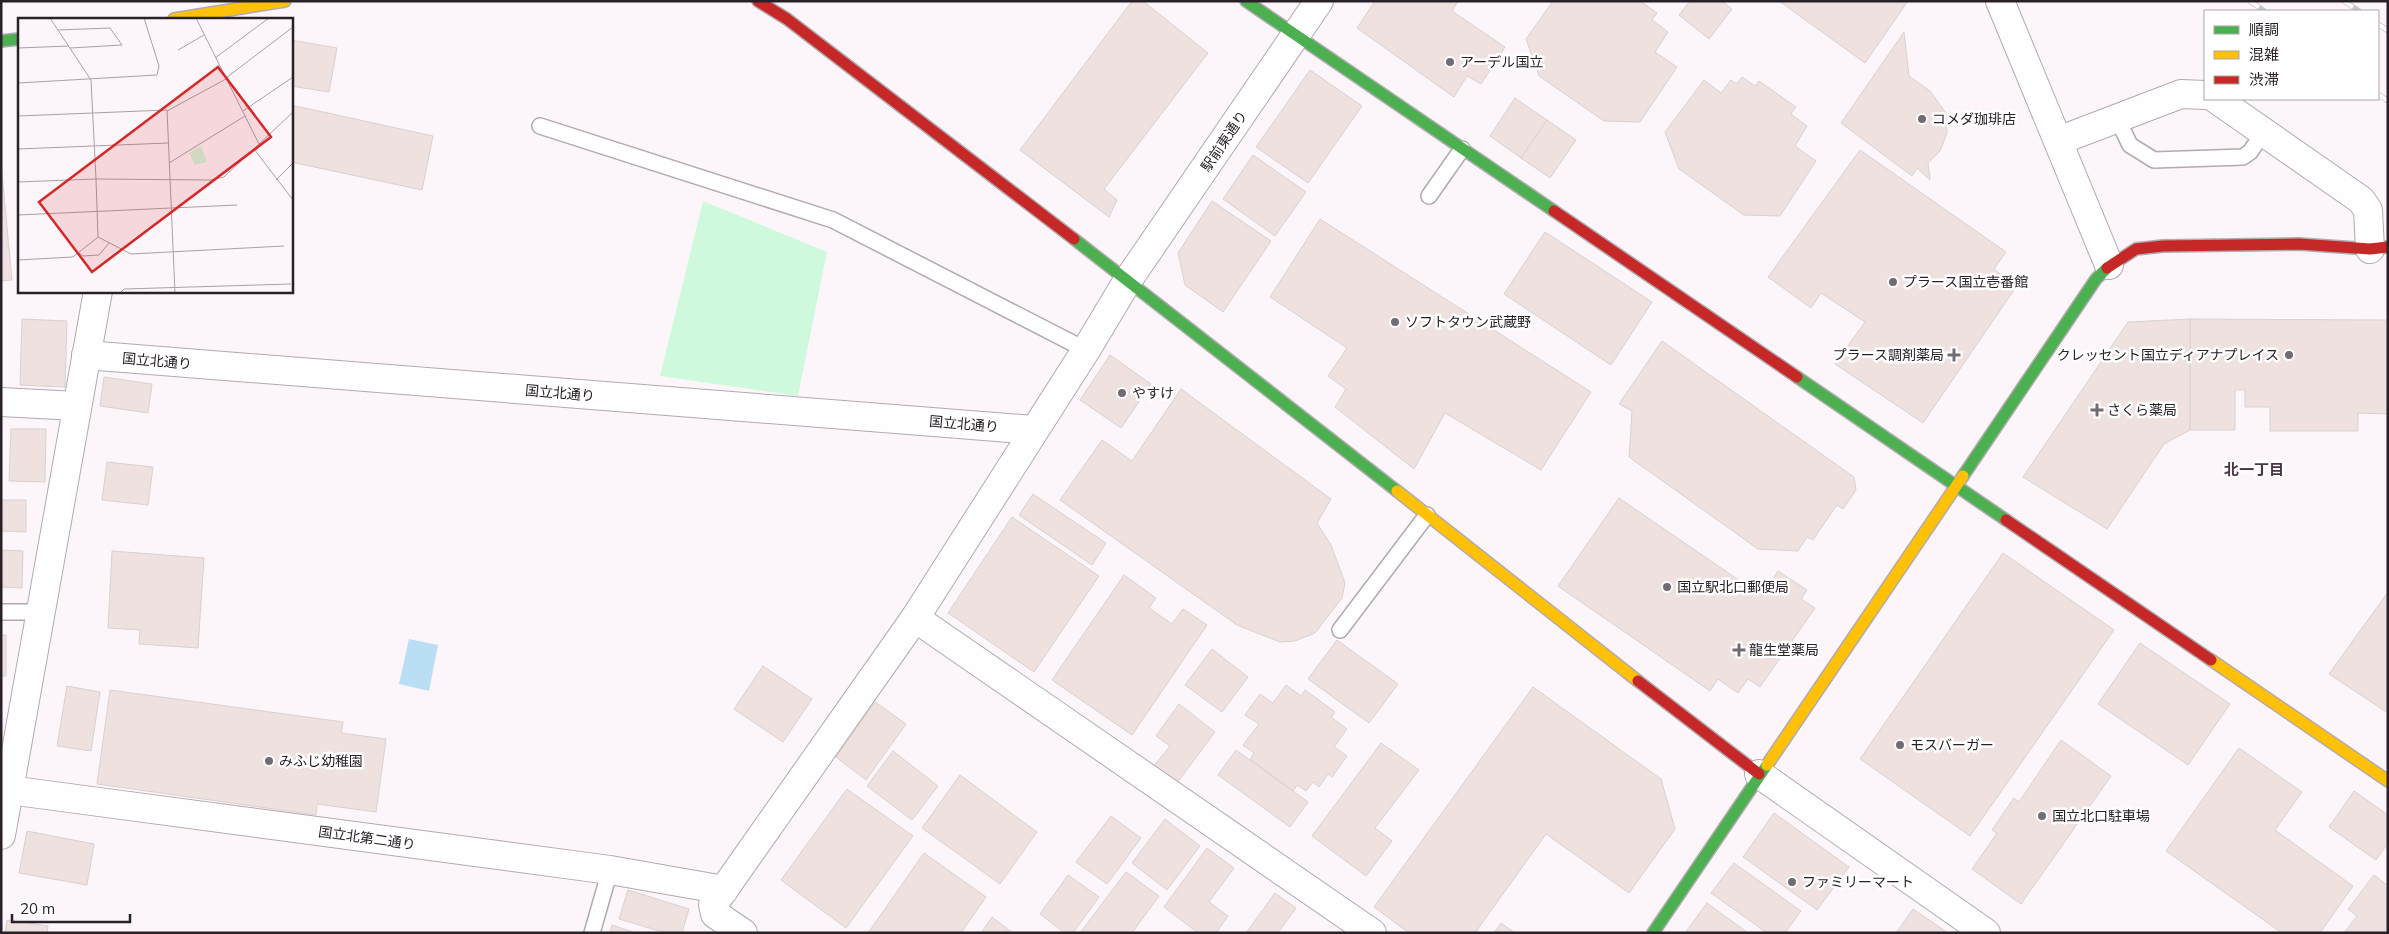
<svg xmlns="http://www.w3.org/2000/svg" width="2389" height="934" viewBox="0 0 2389 934" font-family="Mulish,'Noto Sans JP',sans-serif">
  <style>
    .green { fill: #cff9dd }
    .water { fill: #badff5 }
    .building { fill: #eee1e0; stroke: #d9d1d1 }
    .lines { fill: none; stroke-linecap: round; stroke-linejoin: round }
    .lane-casing { stroke: #b1aab0; stroke-width: 18 }
    .street-casing { stroke: #b1aab0; stroke-width: 30 }
    .fast-casing { stroke: #b1aab0; stroke-width: 14 }
    .slow-casing { stroke: #b1aab0; stroke-width: 14 }
    .jam-casing { stroke: #b1aab0; stroke-width: 14 }
    .lane { stroke: #fffefe; stroke-width: 15 }
    .street { stroke: #fffefe; stroke-width: 28 }
    .fast { stroke: #4caf50; stroke-width: 11 }
    .slow { stroke: #ffc107; stroke-width: 11 }
    .jam { stroke: #c62828; stroke-width: 11 }
    .rail-casing { stroke: #c7c5c6; stroke-width: 5.5 }
    .rail { stroke: #fff; stroke-width: 4; stroke-dasharray: 11; stroke-linecap: butt }
    .poi-dot { fill: #736b72; stroke: #fff; stroke-width: 2 }
    .labels { text-anchor: middle; stroke-width: 5; stroke-linejoin: round; paint-order: stroke }
    .poi-label { font-size: 14px; fill: #292028; stroke: #fff; text-anchor: start }
    .street-label { font-size: 14px; fill: #292028; stroke: #fff }
    .neighbourhood-label { font-size: 15px; font-weight: bold; fill: #483546; stroke: #fff }
    .inset-road { fill: none; stroke: #a8a0a7; stroke-width: 1 }
    .view { fill: #d62828; fill-opacity: 0.15; stroke: #d62828; stroke-width: 2.5 }
    .inset-edge { fill: none; stroke: #292028; stroke-width: 2.5 }
  </style>
  <rect width="100%" height="100%" fill="#fcf6fb"/>
  <polygon class="green" points="703,201 827,252 798,396 660,376"/>
  <polygon class="water" points="409,639 438,645 429,691 399,684"/>
  <g class="building">
    <polygon points="1132,1 1143,1 1208,53 1104,189 1117,200 1109,217 1020,150"/>
    <polygon points="1375,1 1458,1 1452,11 1505,47 1481,84 1467,76 1454,97 1357,28"/>
    <polygon points="1553,1 1640,1 1657,13 1652,20 1668,32 1655,52 1677,67 1640,122 1604,121 1539,76 1526,39"/>
    <polygon points="1690,1 1722,1 1732,9 1709,39 1679,15"/>
    <polygon points="1779,1 1908,1 1865,63"/>
    <polygon points="1904,32 1909,76 1930,91 1946,113 1947,133 1940,151 1928,163 1930,180 1917,168 1912,176 1841,123"/>
    <polygon points="291,40 337,48 329,92 291,86"/>
    <polygon points="1310,70 1362,106 1308,183 1256,147"/>
    <polygon points="1742,77 1755,86 1759,81 1796,107 1791,114 1807,126 1795,146 1816,161 1780,216 1744,215 1679,169 1665,132 1704,80 1721,93 1731,80 1737,84"/>
    <polygon points="1515,98 1547,120 1521,158 1490,136"/>
    <polygon points="291,105 433,136 422,190 291,162"/>
    <polygon points="1547,120 1576,140 1550,178 1521,158"/>
    <polygon points="1860,150 2006,252 1994,269 2016,287 1923,423 1835,364 1865,322 1821,293 1811,308 1768,277"/>
    <polygon points="1253,155 1306,192 1275,236 1223,199"/>
    <polygon points="1,163 12,280 1,281"/>
    <polygon points="1212,201 1271,241 1223,312 1185,285 1178,253"/>
    <polygon points="1320,219 1591,392 1541,470 1445,413 1414,469 1335,407 1346,389 1328,376 1347,348 1270,297"/>
    <polygon points="1545,232 1652,302 1611,365 1504,294"/>
    <polygon points="22,319 67,321 65,387 20,385"/>
    <polygon points="2190,319 2388,320 2388,414 2358,413 2358,431 2270,431 2270,407 2245,407 2245,390 2235,390 2235,430 2190,430"/>
    <polygon points="2190,319 2190,430 2164,444 2107,529 2023,477 2128,322"/>
    <polygon points="1662,341 1854,477 1856,490 1843,509 1837,505 1813,540 1807,537 1798,551 1758,549 1629,457 1632,411 1619,404"/>
    <polygon points="1110,355 1151,384 1121,428 1080,400"/>
    <polygon points="104,377 152,384 148,413 100,406"/>
    <polygon points="1181,389 1331,499 1317,523 1331,545 1345,583 1342,598 1315,633 1295,641 1280,642 1237,625 1060,500 1102,440 1132,461"/>
    <polygon points="11,429 46,429 45,482 9,481"/>
    <polygon points="107,462 153,467 148,505 102,500"/>
    <polygon points="1033,494 1106,543 1092,565 1019,515"/>
    <polygon points="1619,498 1762,596 1778,571 1807,590 1801,599 1815,608 1760,687 1748,679 1738,693 1718,679 1710,691 1558,586"/>
    <polygon points="1,500 26,500 26,532 1,531"/>
    <polygon points="1012,517 1099,576 1034,672 948,613"/>
    <polygon points="1,550 23,551 22,588 1,587"/>
    <polygon points="112,551 204,558 198,648 139,644 140,630 108,628"/>
    <polygon points="2003,553 2114,630 1970,836 1860,759"/>
    <polygon points="1124,575 1156,598 1149,608 1172,624 1183,609 1207,625 1132,735 1052,680"/>
    <polygon points="2388,592 2388,713 2329,674"/>
    <rect x="1" y="635" width="5" height="41"/>
    <polygon points="1337,640 1398,684 1369,723 1308,679"/>
    <polygon points="2140,643 2230,704 2188,765 2098,704"/>
    <polygon points="1212,649 1248,677 1222,712 1185,685"/>
    <polygon points="763,666 812,699 783,742 734,709"/>
    <polygon points="1286,685 1301,696 1305,690 1335,712 1331,717 1347,729 1334,747 1347,756 1332,777 1328,774 1319,787 1313,782 1306,791 1297,785 1293,791 1250,759 1254,753 1243,745 1259,724 1245,715 1260,694 1273,703"/>
    <polygon points="67,686 100,692 91,751 57,746"/>
    <polygon points="1533,687 1661,779 1675,829 1629,893 1546,834 1475,933 1409,933 1374,907"/>
    <polygon points="110,690 343,722 341,733 386,739 376,812 317,804 316,815 97,784"/>
    <polygon points="875,702 906,724 866,780 836,757"/>
    <polygon points="1179,704 1215,732 1177,783 1154,766 1170,746 1156,736"/>
    <polygon points="2061,740 2111,776 2021,904 1972,869 1997,833 1992,830 2014,798 2019,802"/>
    <polygon points="1381,743 1419,770 1375,828 1392,841 1366,876 1312,836"/>
    <polygon points="2239,748 2302,792 2275,830 2353,886 2320,933 2282,933 2166,851"/>
    <polygon points="1236,750 1308,802 1290,827 1218,775"/>
    <polygon points="893,751 938,786 912,820 867,786"/>
    <polygon points="960,775 1037,832 1000,884 922,828"/>
    <polygon points="847,789 913,836 846,928 781,880"/>
    <polygon points="2354,791 2388,815 2388,843 2376,860 2329,827"/>
    <polygon points="1774,813 1849,867 1817,910 1743,857"/>
    <polygon points="1111,816 1141,838 1107,884 1076,862"/>
    <polygon points="1165,819 1200,846 1167,890 1132,863"/>
    <polygon points="27,831 94,844 87,885 19,873"/>
    <polygon points="1207,848 1234,868 1209,902 1228,916 1216,933 1198,933 1164,907"/>
    <polygon points="924,853 986,897 961,933 868,933"/>
    <polygon points="1734,863 1801,911 1785,933 1767,933 1711,893"/>
    <polygon points="1126,872 1159,896 1132,933 1080,933"/>
    <polygon points="1068,875 1099,897 1073,933 1065,933 1040,914"/>
    <polygon points="2374,875 2388,886 2388,933 2344,933 2357,916 2348,909"/>
    <polygon points="628,890 689,909 682,933 666,933 619,919"/>
    <polygon points="1275,893 1296,908 1283,926 1277,933 1246,933"/>
    <polygon points="1707,903 1748,933 1685,933"/>
    <polygon points="1913,909 1948,933 1896,933"/>
    <polygon points="992,917 1013,933 981,933"/>
    <polygon points="7,920 48,926 47,933 5,933"/>
    <polygon points="1501,923 1515,933 1494,933"/>
    <polygon points="612,925 636,933 610,933"/>
  </g>
  <g class="lines">
    <defs>
      <g id="lane">
        <polyline points="2117,118 2130,145 2154,160 2243,157 2250,152 2264,132"/>
        <polyline points="540,126 833,220 1086,350"/>
        <polyline points="1429,196 1462,149"/>
        <polyline points="1,612 42,612"/>
        <polyline points="1340,630 1427,515"/>
        <polyline points="592,933 610,870"/>
      </g>
      <g id="street">
        <polyline points="2000,1 2109,265"/>
        <polyline points="2216,99 2361,200 2368,210 2370,249"/>
        <polyline points="2058,141 2181,94 2205,95"/>
        <polyline points="86,355 1034,430"/>
        <polyline points="1,402 77,406"/>
        <polyline points="915,618 1372,933"/>
        <polyline points="1759,774 1986,933"/>
        <polyline points="9,790 610,870 724,890"/>
        <polyline points="1,835 98,291"/>
        <polyline points="743,933 715,914 713,905 915,618 1086,350 1128,280 1319,1"/>
      </g>
      <g id="fast">
        <polyline points="1246,1 1554,211"/>
        <polyline points="1,41 19,39"/>
        <polyline points="1074,239 1397,491"/>
        <polyline points="1797,377 2006,520"/>
        <polyline points="1963,476 2096,279 2107,268"/>
        <polyline points="1653,933 1767,765"/>
      </g>
      <g id="slow">
        <polyline points="174,19 285,1"/>
        <polyline points="1397,491 1638,681"/>
        <polyline points="2211,660 2388,781"/>
        <polyline points="1767,765 1963,476"/>
      </g>
      <g id="jam">
        <polyline points="758,1 787,19 1074,239"/>
        <polyline points="1554,211 1797,377"/>
        <polyline points="2107,268 2136,249 2163,246 2299,244 2370,249 2388,247"/>
        <polyline points="2006,520 2211,660"/>
        <polyline points="1638,681 1759,774"/>
      </g>
    </defs>
    <use href="#lane" class="lane-casing"/>
    <use href="#street" class="street-casing"/>
    <use href="#fast" class="fast-casing"/>
    <use href="#slow" class="slow-casing"/>
    <use href="#jam" class="jam-casing"/>
    <use href="#lane" class="lane"/>
    <use href="#street" class="street"/>
    <use href="#fast" class="fast"/>
    <use href="#slow" class="slow"/>
    <use href="#jam" class="jam"/>
    <defs>
      <g id="rail">
        <polyline points="2250,1 2264,11"/>
        <polyline points="2344,1 2359,11"/>
        <polyline points="2378,24 2388,31"/>
        <polyline points="2378,94 2388,101"/>
      </g>
    </defs>
    <use href="#rail" class="rail-casing"/>
    <use href="#rail" class="rail"/>
  </g>
  <g class="poi-dot">
    <circle cx="1450" cy="62" r="5"/>
    <circle cx="1922" cy="119" r="5"/>
    <circle cx="1893" cy="282" r="5"/>
    <circle cx="1395" cy="322" r="5"/>
    <path d="M1951.5 347.5h5v5h5v5h-5v5h-5v-5h-5v-5h5z"/>
    <circle cx="2289" cy="355" r="5"/>
    <circle cx="1122" cy="393" r="5"/>
    <path d="M2094.5 402.5h5v5h5v5h-5v5h-5v-5h-5v-5h5z"/>
    <circle cx="1667" cy="587" r="5"/>
    <path d="M1736.5 642.5h5v5h5v5h-5v5h-5v-5h-5v-5h5z"/>
    <circle cx="1900" cy="745" r="5"/>
    <circle cx="269" cy="761" r="5"/>
    <circle cx="2042" cy="816" r="5"/>
    <circle cx="1792" cy="882" r="5"/>
  </g>
  <g class="labels">
    <g class="poi-label">
      <text x="1460" y="67">アーデル国立</text>
      <text x="1932" y="124">コメダ珈琲店</text>
      <text x="1903" y="287">プラース国立壱番館</text>
      <text x="1405" y="327">ソフトタウン武蔵野</text>
      <text x="1944" y="360" text-anchor="end">プラース調剤薬局</text>
      <text x="2279" y="360" text-anchor="end">クレッセント国立ディアナプレイス</text>
      <text x="1132" y="398">やすけ</text>
      <text x="2107" y="415">さくら薬局</text>
      <text x="1677" y="592">国立駅北口郵便局</text>
      <text x="1749" y="655">龍生堂薬局</text>
      <text x="1910" y="750">モスバーガー</text>
      <text x="279" y="766">みふじ幼稚園</text>
      <text x="2052" y="821">国立北口駐車場</text>
      <text x="1802" y="887">ファミリーマート</text>
    </g>
    <g class="street-label">
      <text transform="translate(1224 141) rotate(-56)" y="5">駅前東通り</text>
      <text transform="translate(157 361) rotate(5)" y="5">国立北通り</text>
      <text transform="translate(560 393) rotate(5)" y="5">国立北通り</text>
      <text transform="translate(964 424) rotate(5)" y="5">国立北通り</text>
      <text transform="translate(367 838) rotate(8)" y="5">国立北第二通り</text>
    </g>
    <g class="neighbourhood-label">
      <text x="2254" y="475">北一丁目</text>
    </g>
  </g>
  <g transform="translate(18 18)">
    <rect width="275" height="275" fill="#fcf6fb"/>
    <path d="M183 128 189 144 177 147 171 135Z" fill="#cff9dd"/>
    <path class="inset-road" d="M178 0 241 126M40 12 92 10 104 27 52 30M0 30 51 28M160 32 186 17M197 40 251 0M208 60 275 9M0 65 139 57 141 48 126 0M149 93 208 61M225 93 275 59M0 98 149 92 157 275M0 131 150 125M236 131 275 182M151 145 227 98M258 162 275 145M0 164 78 161 73 62 32 0M0 197 219 187M80 219 78 161 193 162 206 159 275 94M61 235 65 238 81 237 91 225M0 242 55 239 80 219 113 236 266 228M102 275 106 271 273 266"/>
    <path class="view" d="M200 49 253 119 74 254 21 184Z"/>
    <rect width="275" height="275" class="inset-edge"/>
  </g>
  <rect width="2389" height="934" fill="none" stroke="#292028" stroke-width="5"/>
  <rect x="2204" y="10" width="175" height="90" fill="#ffffff" stroke="#a9a6a9"/>
  <rect x="2214" y="26" width="25" height="8" fill="#4caf50" stroke="#a9a6a9"/>
  <text x="2249" y="35" font-size="15" fill="#292028">順調</text>
  <rect x="2214" y="51" width="25" height="8" fill="#ffc107" stroke="#a9a6a9"/>
  <text x="2249" y="60" font-size="15" fill="#292028">混雑</text>
  <rect x="2214" y="76" width="25" height="8" fill="#c62828" stroke="#a9a6a9"/>
  <text x="2249" y="85" font-size="15" fill="#292028">渋滞</text>
  <path d="M12 914v8h118v-8" fill="none" stroke="#292028" stroke-width="2.5"/>
  <text x="20" y="914" font-size="15" fill="#292028" stroke="#ffffff" stroke-width="4" paint-order="stroke">20 m</text>
</svg>
